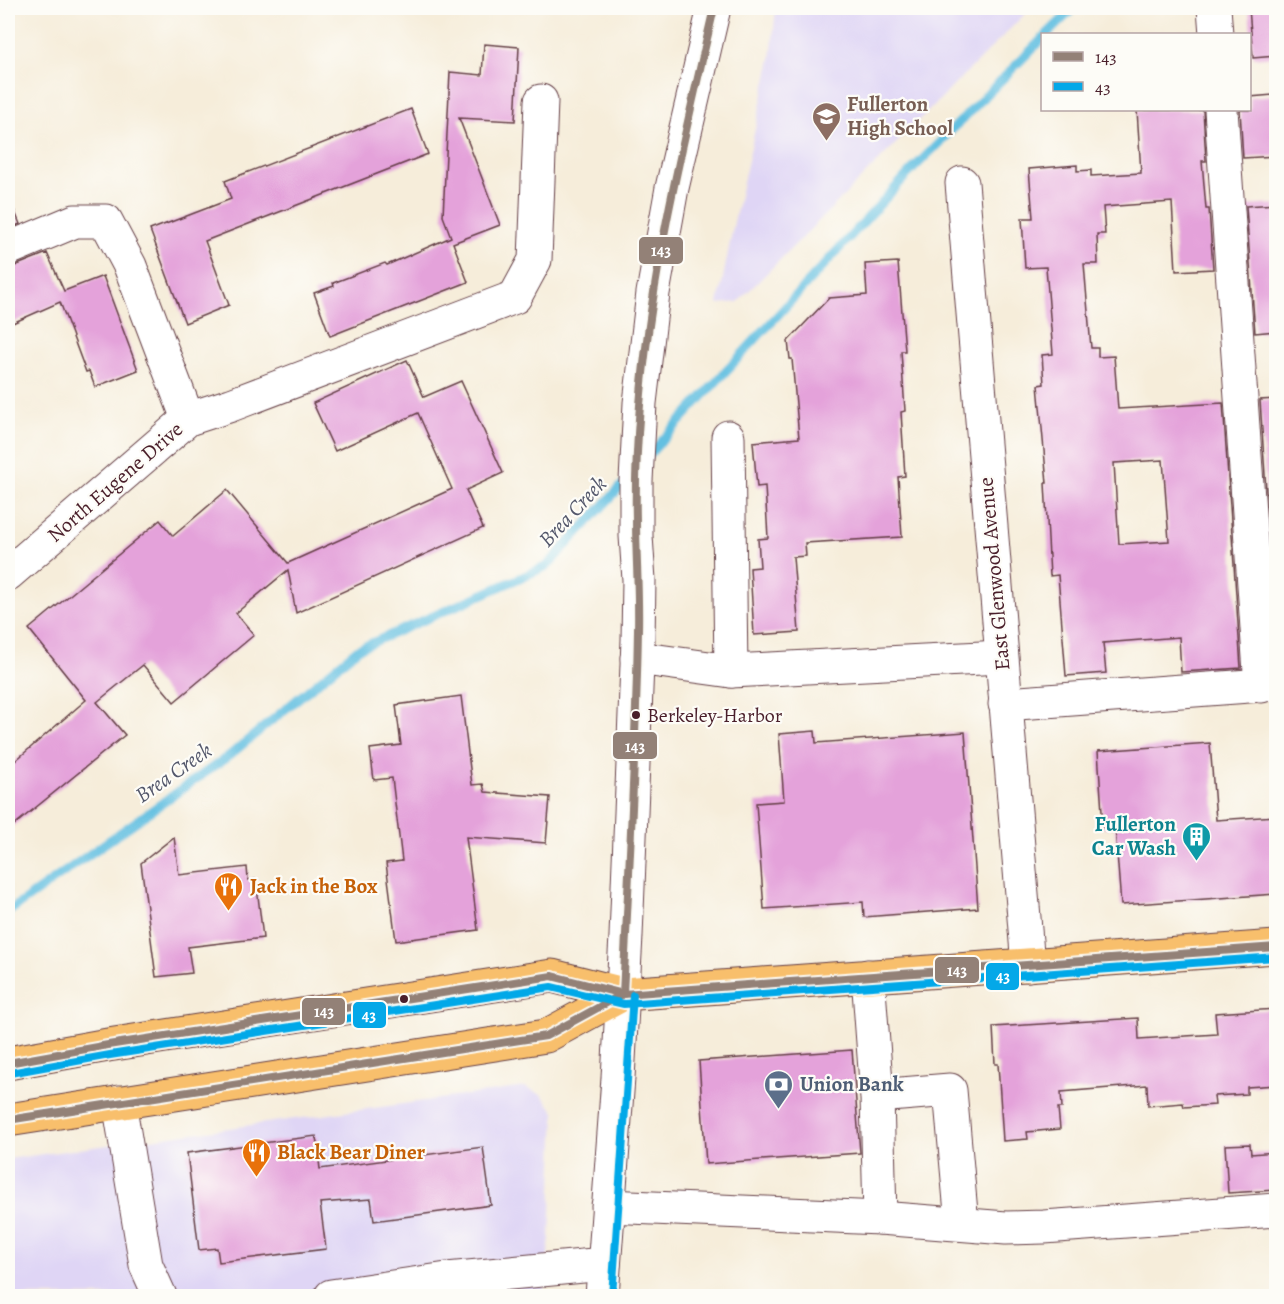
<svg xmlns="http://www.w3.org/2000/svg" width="1284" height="1304" viewBox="0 0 1284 1304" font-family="Alegreya,serif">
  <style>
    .built { fill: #dfd5f5 }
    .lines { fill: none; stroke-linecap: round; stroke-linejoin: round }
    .stream { stroke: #63c0e1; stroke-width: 9 }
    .building { fill: #e4a2da; fill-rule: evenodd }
    .minor-casing { stroke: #643e45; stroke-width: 35 }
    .major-casing { stroke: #643e45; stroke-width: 35 }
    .minor { stroke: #fff; stroke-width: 33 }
    .major { stroke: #f8bf6c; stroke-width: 33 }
    .bus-1-casing { stroke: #fdfcf7; stroke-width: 12 }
    .bus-2-casing { stroke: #fdfcf7; stroke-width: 12 }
    .bus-1 { stroke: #938177; stroke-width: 8 }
    .bus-2 { stroke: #04a8e8; stroke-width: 8 }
    .bus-dot { fill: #4a1f2b; stroke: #fdfcf7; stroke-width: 2 }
    .labels { text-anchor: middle; stroke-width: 4.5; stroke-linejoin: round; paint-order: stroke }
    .bus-label { font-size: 20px; fill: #4a1f2b; stroke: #fdfcf7; text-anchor: start }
    .education-label { font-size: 21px; font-weight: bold; fill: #785e54; stroke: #fdfcf7; text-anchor: start }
    .street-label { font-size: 21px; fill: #4a1f2b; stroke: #fdfcf7 }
    .culture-label { font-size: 21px; font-weight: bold; fill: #0d838f; stroke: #fdfcf7; text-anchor: end }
    .food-label { font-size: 21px; font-weight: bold; fill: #c56008; stroke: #fdfcf7; text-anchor: start }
    .service-label { font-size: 21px; font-weight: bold; fill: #4e5e75; stroke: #fdfcf7; text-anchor: start }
    .water-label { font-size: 22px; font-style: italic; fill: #53576b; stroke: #fdfcf7 }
    .line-badge { stroke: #fdfcf7; stroke-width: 2 }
    .badge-label { font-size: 16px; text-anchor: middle; font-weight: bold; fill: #fff }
  </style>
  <rect width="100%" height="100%" fill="#fdfcf7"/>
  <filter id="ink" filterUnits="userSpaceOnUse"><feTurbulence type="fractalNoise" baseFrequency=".0167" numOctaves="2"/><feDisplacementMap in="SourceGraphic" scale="12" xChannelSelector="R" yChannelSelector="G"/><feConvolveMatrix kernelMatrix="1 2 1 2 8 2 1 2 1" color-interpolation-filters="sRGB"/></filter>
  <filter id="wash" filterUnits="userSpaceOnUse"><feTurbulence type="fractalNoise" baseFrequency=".008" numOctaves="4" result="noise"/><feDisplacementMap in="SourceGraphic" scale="24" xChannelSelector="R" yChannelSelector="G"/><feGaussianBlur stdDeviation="1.35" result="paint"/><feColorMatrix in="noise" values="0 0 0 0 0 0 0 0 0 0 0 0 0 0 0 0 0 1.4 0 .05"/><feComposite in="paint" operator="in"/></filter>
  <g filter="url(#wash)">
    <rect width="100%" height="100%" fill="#f6edda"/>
    <g class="built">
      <polygon points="776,8 1031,8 738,302 718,304 734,222 771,59"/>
      <polygon points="525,1087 542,1095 555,1112 550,1238 543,1296 8,1296 8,1159"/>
    </g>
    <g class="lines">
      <g class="stream">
        <polyline points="1047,34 1074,8"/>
        <polyline points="646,458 907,175 1042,39"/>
        <polyline points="8,912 230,755 358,649 547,566 627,480"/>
      </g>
    </g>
    <g id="blocks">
      <g class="building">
        <polygon points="1249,8 1276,8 1276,56 1253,58"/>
        <polygon points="484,44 519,47 515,121 459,118 500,225 453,243 468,282 330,336 314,293 334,286 333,283 385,263 387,265 451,237 443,216 450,72 482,75"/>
        <polygon points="1273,95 1276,156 1243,158 1240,110 1250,110 1250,97"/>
        <polygon points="411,109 428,154 205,241 229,305 185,323 150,230 231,199 225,181"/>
        <path d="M1137 110H1203L1206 161H1202L1206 209H1209L1213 269 1176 271 1172 202 1103 207 1105 234H1097L1098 264H1084L1091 348H1098V357L1114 356 1118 409 1223 403 1241 668 1181 672 1179 637 1103 643 1106 673 1066 676 1058 575 1050 576 1045 483H1047L1038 385 1044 384 1042 355 1053 354 1046 267 1025 268 1022 218H1033L1029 169 1077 165V171L1091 170V176L1141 173ZM1163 460 1169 541 1119 544 1114 463Z"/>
        <polygon points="8,195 20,224 8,229"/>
        <polygon points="1276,204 1276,331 1255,333 1246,206"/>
        <polygon points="47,253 64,291 103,276 138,370 95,387 89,371 86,372 60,302 8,325 8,267 15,266"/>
        <polygon points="898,262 905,351 901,351 905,411 901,412 905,476 898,477 902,537 805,543 806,556 793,557 799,632 754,635 750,568 760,567 758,539 768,538 765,486 757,487 753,442 799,438 792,359 790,359 788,341 829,298 867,295 865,264"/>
        <polygon points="407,360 424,397 461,381 503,473 466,490 483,528 296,613 288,570 236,613 254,635 174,702 143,665 97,702 125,735 8,830 8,767 86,700 29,629 160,520 173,536 227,490 288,563 452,489 418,413 335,451 313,403"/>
        <polygon points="1276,399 1276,639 1260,400"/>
        <polygon points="461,696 472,785 483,784 485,792 550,797 546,843 466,837 478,930 396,941 386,863 402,861 392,778 374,780 370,749 401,745 396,705"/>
        <polygon points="815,731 816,743 965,732 978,908 864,917 863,902 764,909 756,803 784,801 779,734"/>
        <polygon points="1210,743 1216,820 1276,816 1276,894 1121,905 1115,827 1103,828 1098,751"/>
        <polygon points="174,837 179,875 247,867 248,880 256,879 263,938 188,947 192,973 156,977 141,863"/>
        <polygon points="1276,1009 1276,1085 1247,1087 1247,1094 1214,1096 1215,1105 1184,1107 1183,1103 1148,1106 1147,1085 1061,1092 1062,1108 1058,1108 1060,1129 1027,1132 1028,1139 1003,1141 998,1064 995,1064 993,1027 1138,1018 1139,1039 1217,1034 1215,1013"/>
        <polygon points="852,1050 860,1153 706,1164 699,1061"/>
        <polygon points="316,1136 320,1169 483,1147 491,1205 374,1221 371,1199 320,1203 326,1249 219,1262 217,1248 199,1250 187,1153"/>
        <polygon points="1250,1144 1251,1154 1276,1152 1276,1190 1228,1193 1225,1145"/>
      </g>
    </g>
  </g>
  <g filter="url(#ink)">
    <use href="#blocks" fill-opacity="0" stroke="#643e45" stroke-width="1.5"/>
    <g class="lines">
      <defs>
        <g id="minor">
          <polyline points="1214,8 1216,34"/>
          <polyline points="1221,110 1261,686"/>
          <polyline points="962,183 1028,965"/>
          <polyline points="8,249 75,221 106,221 130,266 188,419"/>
          <polyline points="8,574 188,419 231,405 515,297 535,260 541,101"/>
          <polyline points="637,658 731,671 728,437"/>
          <polyline points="731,671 1001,657"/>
          <polyline points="1005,704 1276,684"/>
          <polyline points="868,976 877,1096"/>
          <polyline points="119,1102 146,1265 160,1296"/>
          <polyline points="608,1206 880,1218 1006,1228 1044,1227 1276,1210"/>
          <polyline points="880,1218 877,1096 950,1090 962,1224"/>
          <polyline points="331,1296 447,1279 604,1264"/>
          <polyline points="602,1296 618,1078 626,936 638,640 639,580 636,536 636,481 640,403 653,293 672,188 714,8"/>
        </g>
        <g id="major">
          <polyline points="8,1063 108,1045 552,976 623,994 1276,947"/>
          <polyline points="8,1120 546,1036 623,994"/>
        </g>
      </defs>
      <use href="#minor" class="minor-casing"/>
      <use href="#major" class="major-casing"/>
      <use href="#minor" class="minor"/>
      <use href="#major" class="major"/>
      <defs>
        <g id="bus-1">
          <path d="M623 994C629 873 636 751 638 630 639 593 636 557 636 520 635 482 637 443 640 405 651 271 684 139 714 8"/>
          <polyline points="8,1063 108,1045 552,976 623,994 1276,947"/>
          <polyline points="8,1120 546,1036 623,994"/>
        </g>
        <g id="bus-2">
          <polyline points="10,1073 110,1055 551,987 624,1004 1276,957"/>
          <polyline points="612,1296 633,995"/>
        </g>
      </defs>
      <use href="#bus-1" class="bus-1-casing"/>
      <use href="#bus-2" class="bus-2-casing"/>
      <use href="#bus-1" class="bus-1"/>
      <use href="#bus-2" class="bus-2"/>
    </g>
  </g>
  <defs>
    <symbol id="school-pin" viewBox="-11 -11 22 30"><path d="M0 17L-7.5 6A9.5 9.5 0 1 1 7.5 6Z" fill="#8d6e63" stroke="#fdfcf7"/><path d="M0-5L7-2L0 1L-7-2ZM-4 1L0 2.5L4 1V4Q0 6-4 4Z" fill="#fff"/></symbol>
    <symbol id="building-pin" viewBox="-11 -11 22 30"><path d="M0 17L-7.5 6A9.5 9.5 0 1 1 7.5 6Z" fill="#0f9aa8" stroke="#fdfcf7"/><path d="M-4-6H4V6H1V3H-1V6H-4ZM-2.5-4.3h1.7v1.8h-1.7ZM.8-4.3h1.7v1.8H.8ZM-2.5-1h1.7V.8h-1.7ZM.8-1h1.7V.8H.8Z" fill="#fff"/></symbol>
    <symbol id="restaurant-pin" viewBox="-11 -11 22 30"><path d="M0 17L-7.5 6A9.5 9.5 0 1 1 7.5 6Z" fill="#e8710a" stroke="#fdfcf7"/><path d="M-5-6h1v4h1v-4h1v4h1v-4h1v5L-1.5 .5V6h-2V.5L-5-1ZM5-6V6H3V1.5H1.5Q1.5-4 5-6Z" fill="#fff"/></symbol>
    <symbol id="bank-pin" viewBox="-11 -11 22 30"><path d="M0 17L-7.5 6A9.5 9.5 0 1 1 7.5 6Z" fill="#5c6f8a" stroke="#fdfcf7"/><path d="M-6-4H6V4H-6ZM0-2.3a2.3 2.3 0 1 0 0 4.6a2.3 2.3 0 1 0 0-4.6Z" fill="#fff"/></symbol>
  </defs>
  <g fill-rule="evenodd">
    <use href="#school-pin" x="810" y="100" width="33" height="45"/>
    <use href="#building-pin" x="1180" y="820" width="33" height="45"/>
    <use href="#restaurant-pin" x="212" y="870" width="33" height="45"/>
    <use href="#bank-pin" x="762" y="1068" width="33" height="45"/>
    <use href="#restaurant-pin" x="240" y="1136" width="33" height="45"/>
  </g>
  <g class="bus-dot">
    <circle cx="636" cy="715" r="5"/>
    <circle cx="404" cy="999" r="5"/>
  </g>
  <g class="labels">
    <g class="bus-label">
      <text x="647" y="722">Berkeley-Harbor</text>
    </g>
    <g class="education-label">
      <text x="847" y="111">Fullerton<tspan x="847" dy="24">High School</tspan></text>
    </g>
    <g class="street-label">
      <text transform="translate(115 482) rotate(-41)" y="7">North Eugene Drive</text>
      <text transform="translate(994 574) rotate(-95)" y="7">East Glenwood Avenue</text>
    </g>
    <g class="culture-label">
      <text x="1176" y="831">Fullerton<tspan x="1176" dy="24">Car Wash</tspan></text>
    </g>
    <g class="food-label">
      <text x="250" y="893">Jack in the Box</text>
      <text x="277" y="1159">Black Bear Diner</text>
    </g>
    <g class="service-label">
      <text x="800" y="1091">Union Bank</text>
    </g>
    <g class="water-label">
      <text transform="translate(572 511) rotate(-47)" y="8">Brea Creek</text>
      <text transform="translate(173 772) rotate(-35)" y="8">Brea Creek</text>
    </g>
  </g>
  <g class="line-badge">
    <rect x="638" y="236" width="46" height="29" rx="6" fill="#938177"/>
    <rect x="612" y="731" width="46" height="29" rx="6" fill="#938177"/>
    <rect x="934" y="956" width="46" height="28" rx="6" fill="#938177"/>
    <rect x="985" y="962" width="35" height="29" rx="6" fill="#04a8e8"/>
    <rect x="301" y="997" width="45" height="29" rx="6" fill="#938177"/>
    <rect x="352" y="1001" width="35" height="28" rx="6" fill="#04a8e8"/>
  </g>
  <g class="badge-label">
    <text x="661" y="256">143</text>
    <text x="635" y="752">143</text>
    <text x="957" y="976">143</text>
    <text x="1003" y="982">43</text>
    <text x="324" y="1017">143</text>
    <text x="369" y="1021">43</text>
  </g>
  <rect width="1284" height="1304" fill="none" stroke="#fdfcf7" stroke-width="30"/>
  <rect x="1041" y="33" width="210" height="78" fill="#fdfcf7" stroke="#b5a4a5" stroke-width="1.5"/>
  <rect x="1053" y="52" width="30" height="9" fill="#938177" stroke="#b5a4a5" stroke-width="1.5"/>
  <text x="1095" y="63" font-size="18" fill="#4a1f2b">143</text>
  <rect x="1053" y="82" width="30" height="9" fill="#04a8e8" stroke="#b5a4a5" stroke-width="1.5"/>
  <text x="1095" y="93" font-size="18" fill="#4a1f2b">43</text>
</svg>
